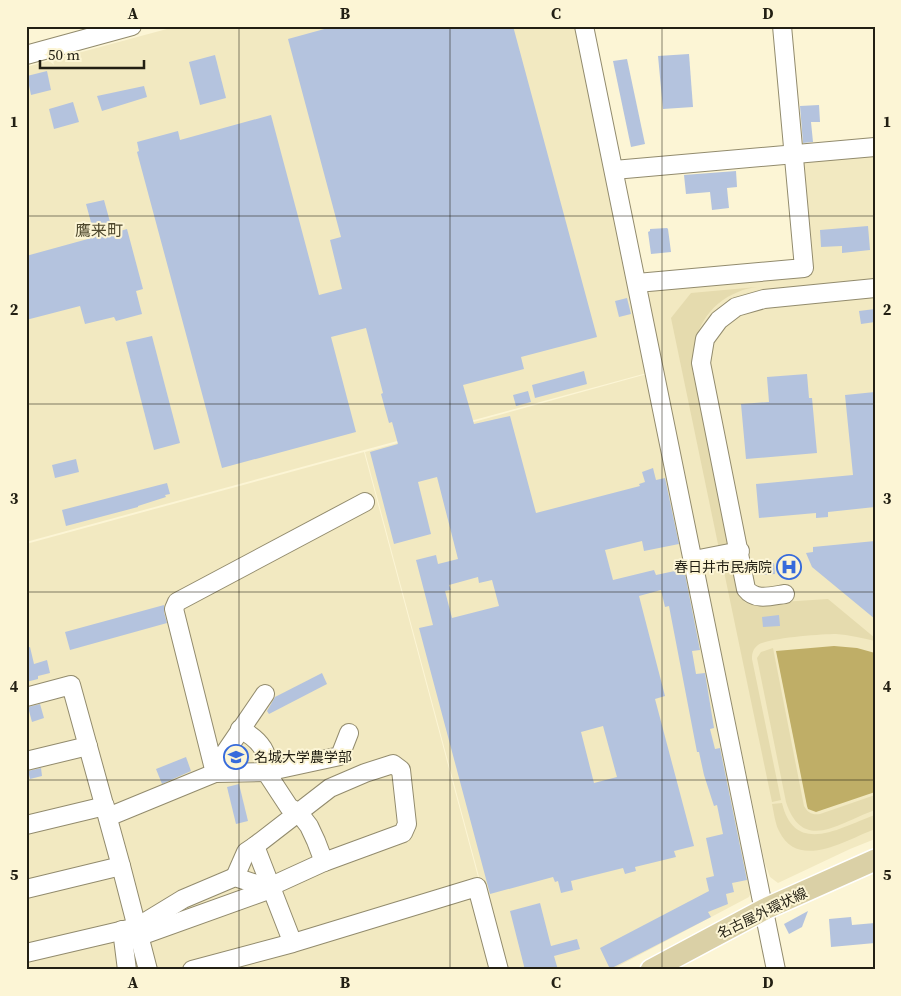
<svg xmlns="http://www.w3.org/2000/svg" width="901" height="996" viewBox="0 0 901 996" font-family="'Source Serif 4','Noto Sans JP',serif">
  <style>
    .built { fill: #f2e9c1 }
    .green { fill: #e5dbae }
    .water { fill: #bfae67 }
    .building { fill: #b4c3de; fill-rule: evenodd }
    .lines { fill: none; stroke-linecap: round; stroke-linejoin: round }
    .minor-casing { stroke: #928b6d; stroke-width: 20 }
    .major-casing { stroke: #fff; stroke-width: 24 }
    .minor { stroke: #fff; stroke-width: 18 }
    .major { stroke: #dad0a6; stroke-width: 21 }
    .grid { fill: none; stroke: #221f13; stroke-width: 1; stroke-opacity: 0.55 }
    .labels { text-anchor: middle; stroke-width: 4; stroke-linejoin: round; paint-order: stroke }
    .poi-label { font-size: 14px; fill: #221f13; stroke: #fcf5d5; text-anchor: end }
    .street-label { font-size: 14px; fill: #221f13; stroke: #fcf5d5 }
    .quarter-label { font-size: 16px; fill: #4e482d; stroke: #fcf5d5 }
    .neatline { fill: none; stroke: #221f13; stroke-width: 2 }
    .grid-label { font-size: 16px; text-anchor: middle; font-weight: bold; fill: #221f13 }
  </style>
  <rect width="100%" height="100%" fill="#fcf5d5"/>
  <g class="built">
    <polygon points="178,26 576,26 647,373 26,542 26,67"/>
    <polygon points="875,152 875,839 850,849 778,883 770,877 765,864 647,295 656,286 809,271 800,165 804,159"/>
    <polygon points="647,374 753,887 749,897 611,970 504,970 365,452"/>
    <polygon points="364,452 503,970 26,970 26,544"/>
  </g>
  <g class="green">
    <path d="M757 287C751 288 744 289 738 292 704 305 690 339 693 373L729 543 725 548 719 549 671 318 691 293Z"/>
    <path d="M730 560 733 563 741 598 746 603 752 604 828 599 875 638V641C862 638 849 635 836 634 822 634 767 638 758 645 753 649 752 653 752 659L781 800 772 802 722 562Z"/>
    <path d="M773 648 804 806C808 813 812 815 820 814L875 795V810C840 822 803 854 786 802L757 658 761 652Z"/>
    <path d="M782 803C795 857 841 827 875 815V829C846 840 798 871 779 831 775 823 774 813 772 804Z"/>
  </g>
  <polygon class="water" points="834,646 857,648 875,653 875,792 816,812 808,809 807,806 776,651"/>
  <g class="building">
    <path d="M327 26H513L597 337 521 357 524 369 463 385 474 424 510 416 536 513 640 486 639 484 645 482 642 472 653 468 656 480 665 478 679 544 644 551 642 541 605 550 613 580 654 570 656 575 684 569 700 650 692 651 696 674 705 673 714 728 710 729 715 749 720 748 747 880 732 883 734 892 726 894 728 904 708 912 711 917 610 969 600 948 709 891 706 878 714 876 706 838 723 834 717 805 714 806 704 775 699 752H697L669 606 665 607 661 590 639 596 665 696 655 699 694 846 674 851 676 857 635 867 636 871 625 874 623 868 571 881 573 890 561 893 558 881 555 882 553 877 490 894 419 628 433 625 416 560 436 555 438 564 458 559 437 477 418 482 431 534 394 544 370 452 398 444 392 422 389 423 381 394 383 393 366 328 331 337 356 432 222 468 137 152 139 151 137 142 178 131 180 140 271 115 319 295 342 289 330 240 341 237 288 39 328 28ZM478 577 479 583 492 580 499 606 452 618 445 591 451 590 449 585ZM603 726 617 777 594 783 581 732Z"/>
    <polygon points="689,54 693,107 663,109 658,56"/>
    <polygon points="215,55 226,98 200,105 189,62"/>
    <polygon points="627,59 645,144 631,147 613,61"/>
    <polygon points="47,71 51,90 31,95 27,76"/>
    <polygon points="144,86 147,97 102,111 97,96"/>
    <polygon points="73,102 79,122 54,129 49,109"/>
    <polygon points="819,105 820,122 811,122 813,142 803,143 800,106"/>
    <polygon points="736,171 737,187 727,188 729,208 712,210 710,192 686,194 684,175"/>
    <polygon points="104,200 113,233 127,229 143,289 136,291 142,314 116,321 114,317 85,324 80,306 26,320 26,256 95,237 86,204"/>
    <polygon points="868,226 870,250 842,253 842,246 821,247 820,230"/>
    <polygon points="667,228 668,229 671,252 651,254 648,232 650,231 650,229"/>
    <polygon points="627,298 631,314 619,317 615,301"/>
    <polygon points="875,309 875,322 861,324 859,311"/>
    <polygon points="152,336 180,443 154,450 126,342"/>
    <polygon points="584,371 587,384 535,398 532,385"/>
    <polygon points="807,374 809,398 812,398 817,453 746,459 741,404 769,402 767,377"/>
    <polygon points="528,391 531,402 516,406 513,395"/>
    <polygon points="875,392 875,507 828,512 828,517 816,518 816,513 759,518 756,484 853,475 845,395"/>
    <polygon points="76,459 79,472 55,478 52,465"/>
    <polygon points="167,483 170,494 165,495 166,497 138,506 138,507 66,526 62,510"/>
    <polygon points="875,541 875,619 812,567 806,553 813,552 813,547"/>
    <polygon points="774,563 775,574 759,575 758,565"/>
    <polygon points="164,605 164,612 167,623 70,650 65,632"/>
    <polygon points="779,615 780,626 763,627 762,617"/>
    <polygon points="30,647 34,664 47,660 50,673 38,676 38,679 26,682 26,648"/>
    <polygon points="322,673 327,684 269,714 267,711 275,697"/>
    <polygon points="40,704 44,718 32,722 28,707"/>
    <polygon points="186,757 191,771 162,784 156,769"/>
    <polygon points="41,768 42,776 30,779 28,771"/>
    <polygon points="239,784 248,821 236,824 227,787"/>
    <polygon points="540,903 551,946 577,939 580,949 554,956 558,970 525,970 510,911"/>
    <polygon points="808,911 802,927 789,934 784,924"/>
    <polygon points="851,917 852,925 875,923 875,943 831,947 829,919"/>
  </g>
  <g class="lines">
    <defs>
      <g id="minor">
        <polyline points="584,26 776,970"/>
        <polyline points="26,55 132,26"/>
        <polyline points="614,170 875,147"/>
        <polyline points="637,283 804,268 782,26"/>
        <polyline points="694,560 740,551"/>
        <path d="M785 594C771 596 755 601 746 589L701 363 705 339 719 320 736 307 764 299 875 288"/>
        <polyline points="265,694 220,760 215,773 174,609 177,602 365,502"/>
        <polyline points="26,697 71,685 121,866 148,970"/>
        <path d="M240 729C257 738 271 751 266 772L289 807 299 813 309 826 316 841 324 862"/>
        <polyline points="26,761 88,746"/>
        <polyline points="108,817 215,773 266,772 340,756 349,733"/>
        <polyline points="26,825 105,806"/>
        <polyline points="255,846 290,936"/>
        <polyline points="26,889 121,866"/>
        <polyline points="122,930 127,970"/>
        <polyline points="140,936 271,889 278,883 324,862 403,833 407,824 401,770 393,764 365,773 330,788 255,846 246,852 235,877"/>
        <polyline points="26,953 137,927 183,899 235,877 271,889"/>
        <polyline points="192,970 293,943 477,887 499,970"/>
      </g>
      <polyline id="major" points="651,970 765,909 875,860"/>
    </defs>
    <use href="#minor" class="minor-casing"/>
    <use href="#major" class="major-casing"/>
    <use href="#minor" class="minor"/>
    <use href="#major" class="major"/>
  </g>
  <path class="grid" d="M239 26V970M450 26V970M662 26V970M26 216H875M26 404H875M26 592H875M26 780H875"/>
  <defs>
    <symbol id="hospital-ring" viewBox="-11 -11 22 22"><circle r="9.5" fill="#fcf5d5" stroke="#376bdb" stroke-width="1.5"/><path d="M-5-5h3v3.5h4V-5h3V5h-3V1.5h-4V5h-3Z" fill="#376bdb"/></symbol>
    <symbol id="university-ring" viewBox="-11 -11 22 22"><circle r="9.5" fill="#fcf5d5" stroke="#376bdb" stroke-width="1.5"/><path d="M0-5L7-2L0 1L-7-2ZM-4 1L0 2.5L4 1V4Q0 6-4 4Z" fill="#376bdb"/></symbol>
  </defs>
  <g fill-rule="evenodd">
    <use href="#hospital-ring" x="775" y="553" width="28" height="28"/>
    <use href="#university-ring" x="222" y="743" width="28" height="28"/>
  </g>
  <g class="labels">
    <g class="poi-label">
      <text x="772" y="572">春日井市民病院</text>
      <text x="254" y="762" text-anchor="start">名城大学農学部</text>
    </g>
    <g class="street-label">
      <text transform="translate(762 913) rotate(-26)" y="5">名古屋外環状線</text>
    </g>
    <g class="quarter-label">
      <text x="99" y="236">鷹来町</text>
    </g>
  </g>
  <rect width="901" height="996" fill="none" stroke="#fcf5d5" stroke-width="55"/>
  <path d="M40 60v8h104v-8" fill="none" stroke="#221f13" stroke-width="2.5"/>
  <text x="48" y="60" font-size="15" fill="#221f13" stroke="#fcf5d5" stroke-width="4" paint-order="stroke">50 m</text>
  <rect x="28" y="28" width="846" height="940" class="neatline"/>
  <g class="grid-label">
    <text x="133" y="19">A</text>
    <text x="345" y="19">B</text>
    <text x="556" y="19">C</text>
    <text x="768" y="19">D</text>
    <text x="14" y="127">1</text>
    <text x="887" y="127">1</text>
    <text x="14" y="315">2</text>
    <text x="887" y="315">2</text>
    <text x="14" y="504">3</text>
    <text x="887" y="504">3</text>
    <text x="14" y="692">4</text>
    <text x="887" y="692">4</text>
    <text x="14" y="880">5</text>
    <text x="887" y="880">5</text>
    <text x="133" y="988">A</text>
    <text x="345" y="988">B</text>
    <text x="556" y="988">C</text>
    <text x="768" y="988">D</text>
  </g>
</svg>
